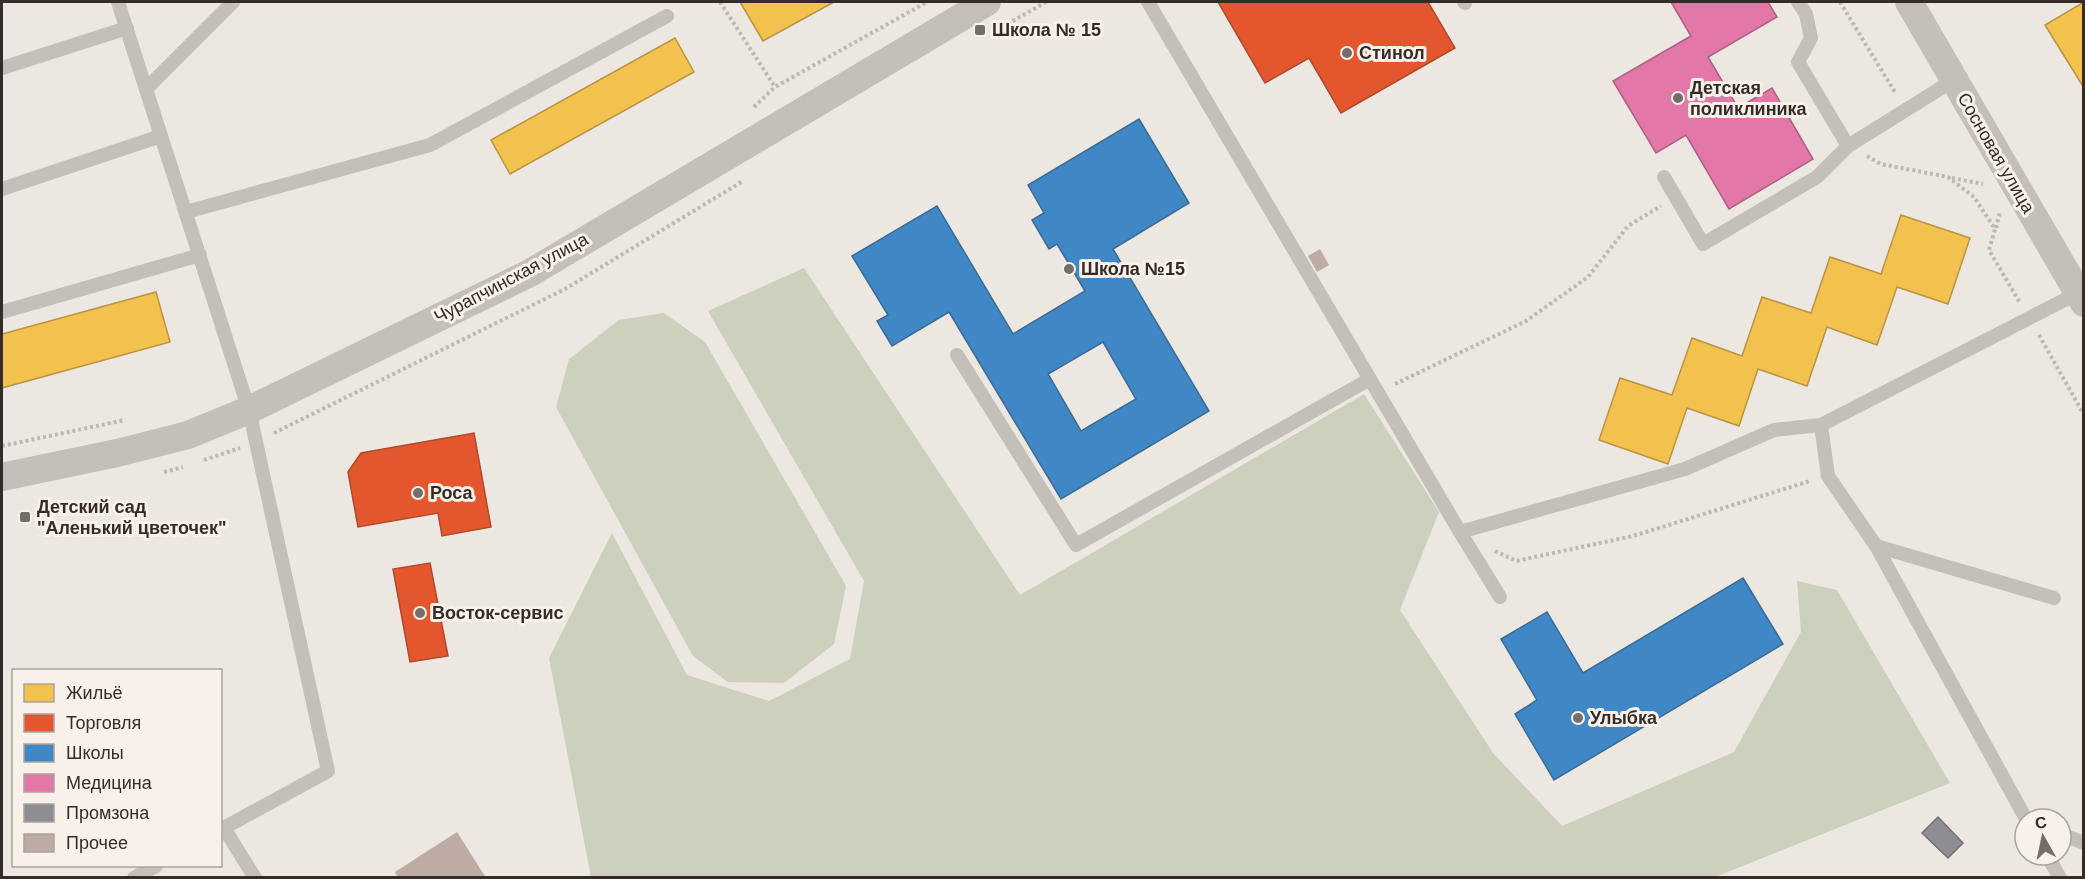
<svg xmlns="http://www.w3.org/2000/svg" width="2085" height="879" viewBox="0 0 2085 879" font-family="Helvetica,sans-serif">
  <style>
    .green { fill: #cdd0bc }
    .homes { fill: #f2c14e; stroke: #b99443; stroke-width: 1.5 }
    .shops { fill: #e4572e; stroke: #b04a2c; stroke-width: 1.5 }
    .schools { fill: #3f88c5; stroke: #3c6c96; stroke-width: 1.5; fill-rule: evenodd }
    .health { fill: #e377a8; stroke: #af6082; stroke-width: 1.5 }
    .industry { fill: #8d8d92; stroke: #737072; stroke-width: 1.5 }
    .building { fill: #beaca4 }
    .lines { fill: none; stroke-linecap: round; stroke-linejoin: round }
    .path { stroke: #beb8b3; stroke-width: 4; stroke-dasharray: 3 3; stroke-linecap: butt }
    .lane { stroke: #c5bfba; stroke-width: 14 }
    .street { stroke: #c5bfba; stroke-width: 28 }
    .poi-dot { fill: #756d69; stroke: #f8f1e9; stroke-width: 2 }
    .labels { text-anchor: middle; stroke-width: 6; stroke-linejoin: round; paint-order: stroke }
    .poi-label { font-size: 18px; font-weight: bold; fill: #352c29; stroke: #f8f1e9; text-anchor: start }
    .street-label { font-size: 18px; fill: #352c29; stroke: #f8f1e9 }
  </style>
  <rect width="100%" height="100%" fill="#ece7e1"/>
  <g class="green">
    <polygon points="804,268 1020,595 1364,394 1439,512 1400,610 1493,753 1562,826 1734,752 1801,632 1797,581 1837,590 1950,783 1715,877 591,877 549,658 612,533 687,675 769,701 850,659 864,581 708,311"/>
    <polygon points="664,313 705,342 846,586 834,644 784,683 728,682 693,656 556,407 569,359 619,320"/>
  </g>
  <g class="homes">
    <polygon points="740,2 834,2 763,41"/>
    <polygon points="2084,2 2084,88 2045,25"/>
    <polygon points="675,38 694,72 510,174 491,140"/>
    <polygon points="1901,215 1970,238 1948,304 1897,287 1877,345 1827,327 1807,386 1758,369 1739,426 1687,408 1668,464 1599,440 1620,378 1672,395 1692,338 1742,356 1762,297 1811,313 1830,257 1881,274"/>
    <polygon points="156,292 170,342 2,388 2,334"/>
  </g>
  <g class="shops">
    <polygon points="1218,2 1428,2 1455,48 1341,113 1309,58 1265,83"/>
    <polygon points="474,433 491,527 442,536 438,513 358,527 348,472 361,453"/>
    <polygon points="430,563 448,656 410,662 393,569"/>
  </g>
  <g class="schools">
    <path d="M1139 119 1189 203 1113 249 1209 411 1061 499 949 312 892 346 877 321 888 315 852 256 937 206 1013 334 1085 291 1057 244 1049 249 1032 220 1044 213 1028 185ZM1103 342 1136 399 1081 431 1048 374Z"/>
    <polygon points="1743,578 1783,644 1554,780 1515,714 1537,700 1501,639 1547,612 1583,673"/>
  </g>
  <polygon class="health" points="1671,2 1768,2 1777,17 1708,57 1738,108 1772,88 1813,159 1729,209 1686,135 1656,153 1613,81 1691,36"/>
  <polygon class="industry" points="1938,817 1963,843 1948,858 1922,833"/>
  <g class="building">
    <polygon points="1320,249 1329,265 1317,272 1308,256"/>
    <polygon points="457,832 486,878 398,878 395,872"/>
  </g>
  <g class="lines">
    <g class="path">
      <polyline points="720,2 775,87"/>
      <polyline points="1840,2 1896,94"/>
      <polyline points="1002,27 1046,2"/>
      <polyline points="754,107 775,87 927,2"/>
      <polyline points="1867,156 1881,164 1948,177 1974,197 1995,229 1989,250 2020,303"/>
      <polyline points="1952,178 1983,184"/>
      <polyline points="1996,228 2000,212"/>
      <polyline points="2039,335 2084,415"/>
      <polyline points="1395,384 1526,321 1588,277 1628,226 1661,206"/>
      <polyline points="274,433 565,289 743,181"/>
      <polyline points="2,446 125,420"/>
      <polyline points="204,460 240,448"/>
      <polyline points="164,472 183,467"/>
      <polyline points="1495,551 1516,561 1633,536 1810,481"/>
    </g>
    <g class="lane">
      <polyline points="118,2 249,410 328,771 220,830"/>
      <polyline points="1148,2 1460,532 1500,597"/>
      <polyline points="1464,2 1465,3"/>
      <polyline points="1798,2 1806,14 1811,38 1798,62 1848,146"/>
      <polyline points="2,68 127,28"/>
      <polyline points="146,89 233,2"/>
      <polyline points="1664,177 1703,244 1817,177 1848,146 1954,80"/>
      <polyline points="2,189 161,136"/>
      <polyline points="186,212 430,145 667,16"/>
      <polyline points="2,312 200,255"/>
      <polyline points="957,355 1076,545 1370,379"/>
      <polyline points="1821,425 1828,476 1876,546 2054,598"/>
      <polyline points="1460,532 1685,469 1774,430 1821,425 2078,293"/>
      <polyline points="1876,546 2026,819"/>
      <polyline points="224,828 255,878"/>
      <polyline points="2061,834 2084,843"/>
      <polyline points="2047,855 2060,878"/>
      <polyline points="134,878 156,866"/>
    </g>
    <g class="street">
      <polyline points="1909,2 2084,303"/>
      <polyline points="2,477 117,453 188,435 249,410 530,273 987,2"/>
    </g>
  </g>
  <g class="poi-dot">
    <rect x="974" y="24" width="12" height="12" rx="3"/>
    <circle cx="1347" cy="53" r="6"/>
    <circle cx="1678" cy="98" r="6"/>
    <circle cx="1069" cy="269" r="6"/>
    <circle cx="418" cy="493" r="6"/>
    <rect x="19" y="511" width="12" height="12" rx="3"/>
    <circle cx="420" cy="613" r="6"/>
    <circle cx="1578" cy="718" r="6"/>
  </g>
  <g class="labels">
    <g class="poi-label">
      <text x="992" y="36">Школа № 15</text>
      <text x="1359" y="59">Стинол</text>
      <text x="1690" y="94">Детская<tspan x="1690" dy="21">поликлиника</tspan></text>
      <text x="1081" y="275">Школа №15</text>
      <text x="430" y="499">Роса</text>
      <text x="37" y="513">Детский сад<tspan x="37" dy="21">"Аленький цветочек"</tspan></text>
      <text x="432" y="619">Восток-сервис</text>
      <text x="1590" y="724">Улыбка</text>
    </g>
    <g class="street-label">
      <text transform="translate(1996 153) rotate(60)" y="6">Сосновая улица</text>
      <text transform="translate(511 278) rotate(-28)" y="6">Чурапчинская улица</text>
    </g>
  </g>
  <rect width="2085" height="879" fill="none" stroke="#352c29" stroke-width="6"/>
  <rect x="12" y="669" width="210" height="198" fill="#f8f1e9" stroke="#aaa29c" stroke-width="1.5"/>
  <rect x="24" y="684" width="30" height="18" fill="#f2c14e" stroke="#aaa29c" stroke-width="1.5"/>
  <text x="66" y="699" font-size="18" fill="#352c29">Жильё</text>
  <rect x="24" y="714" width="30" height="18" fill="#e4572e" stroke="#aaa29c" stroke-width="1.5"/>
  <text x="66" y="729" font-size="18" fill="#352c29">Торговля</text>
  <rect x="24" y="744" width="30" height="18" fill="#3f88c5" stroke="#aaa29c" stroke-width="1.5"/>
  <text x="66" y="759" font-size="18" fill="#352c29">Школы</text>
  <rect x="24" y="774" width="30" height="18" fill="#e377a8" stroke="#aaa29c" stroke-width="1.5"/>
  <text x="66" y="789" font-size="18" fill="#352c29">Медицина</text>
  <rect x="24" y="804" width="30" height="18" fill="#8d8d92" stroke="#aaa29c" stroke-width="1.5"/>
  <text x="66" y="819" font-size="18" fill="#352c29">Промзона</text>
  <rect x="24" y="834" width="30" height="18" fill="#beaca4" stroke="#aaa29c" stroke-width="1.5"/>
  <text x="66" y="849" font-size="18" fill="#352c29">Прочее</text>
  <g transform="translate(2043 837) rotate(351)"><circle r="28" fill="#f8f1e9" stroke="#aaa29c" stroke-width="1.5"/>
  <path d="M0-4.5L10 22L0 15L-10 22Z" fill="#756d69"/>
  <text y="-9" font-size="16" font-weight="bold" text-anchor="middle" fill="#352c29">С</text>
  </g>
</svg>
